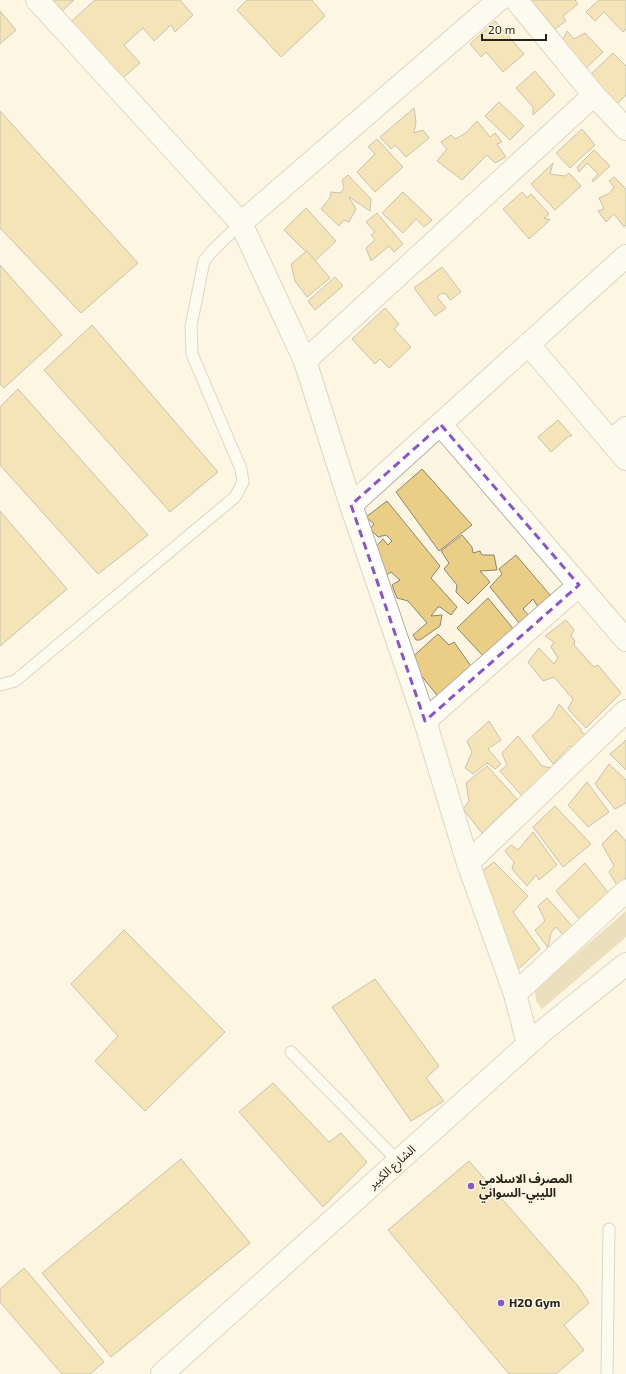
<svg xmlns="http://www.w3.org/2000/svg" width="626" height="1374" viewBox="0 0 626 1374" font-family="'Exo 2','Noto Sans Arabic',sans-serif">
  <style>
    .green { fill: #d8c490 }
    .building { fill: #eace85; stroke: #8b8574 }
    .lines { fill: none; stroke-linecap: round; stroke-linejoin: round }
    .lane-casing { stroke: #b8b19f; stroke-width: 13 }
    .street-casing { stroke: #b8b19f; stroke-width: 24 }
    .secondary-casing { stroke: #b8b19f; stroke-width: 24 }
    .lane { stroke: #fff; stroke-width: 11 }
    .street { stroke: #fff; stroke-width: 22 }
    .secondary { stroke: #fff; stroke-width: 22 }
    .marked { fill: none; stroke: #8755ce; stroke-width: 3; stroke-dasharray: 8 5; stroke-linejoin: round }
    .poi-dot { fill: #8755ce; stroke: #fcf5e2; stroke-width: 1.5 }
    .labels { text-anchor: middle; stroke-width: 3; stroke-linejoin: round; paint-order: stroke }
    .street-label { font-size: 12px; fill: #25231c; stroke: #fcf5e2 }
    .poi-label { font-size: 12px; font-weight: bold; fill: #25231c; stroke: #fcf5e2; text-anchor: start }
  </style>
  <rect width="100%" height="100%" fill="#fcf5e2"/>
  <polygon class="green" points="626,911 626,937 542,1009 536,1001 535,990"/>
  <g class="building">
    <polygon points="51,0 74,0 62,11"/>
    <polygon points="95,0 180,0 193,15 175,32 171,25 154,41 143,28 124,45 140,63 117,83 66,26"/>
    <polygon points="247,0 312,0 325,16 281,57 237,10"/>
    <polygon points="531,0 575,0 578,4 563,16 566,21 555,29"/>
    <polygon points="599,0 626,0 626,29 623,32 604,12 595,21 586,12"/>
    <polygon points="0,11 16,30 0,44"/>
    <polygon points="495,21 524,54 503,72 486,52 481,57 470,44"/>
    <polygon points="567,31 574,39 585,33 603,52 583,71 560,46"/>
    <polygon points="613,53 626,66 626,95 616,105 589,76"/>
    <polygon points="535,71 555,95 533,115 533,107 516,88"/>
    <polygon points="499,102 524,126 510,140 485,116"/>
    <polygon points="414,108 416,122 414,133 423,130 429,138 406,157 395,145 391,149 380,137"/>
    <polygon points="0,111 138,263 81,313 0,228"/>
    <polygon points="477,121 490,137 495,133 502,142 497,144 506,157 495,163 487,155 462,180 437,161 447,149 441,142 451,135 455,139 466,133"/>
    <polygon points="582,129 595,145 570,168 556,153"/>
    <polygon points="377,139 403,167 375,192 357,172 375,154 368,147"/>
    <polygon points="594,150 610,166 593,182 592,180 598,174 587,163 579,172 577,167"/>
    <polygon points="553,163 550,174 565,176 569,173 581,186 555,210 531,184"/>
    <polygon points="348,175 371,199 370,211 349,197 356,209 349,222 344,220 339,226 321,209 330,198 331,192 341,193 344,187 342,180"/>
    <polygon points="614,177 626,189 626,225 624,227 614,214 606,222 598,211 604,209 599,198 610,193 614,187 609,181"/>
    <polygon points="403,192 432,220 424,227 416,219 403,233 382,213"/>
    <polygon points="522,192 527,198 531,194 549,214 544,218 550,220 529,239 503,209"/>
    <polygon points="306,208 336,241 315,261 284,230"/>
    <polygon points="377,213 403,244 394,252 389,246 371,261 366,248 375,240 371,235 375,232 366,222"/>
    <polygon points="307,251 330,278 307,297 295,281 291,264"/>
    <polygon points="0,265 62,335 4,388 0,384"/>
    <polygon points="442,267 461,292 450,300 446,294 442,293 437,297 446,308 435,316 414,288"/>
    <polygon points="335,277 343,286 315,310 308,301"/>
    <polygon points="385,308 399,324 394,329 411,347 389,368 380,359 375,364 352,339"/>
    <polygon points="92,325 218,472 170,512 44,370"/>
    <polygon points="18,389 148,535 98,574 0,465 0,407"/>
    <polygon points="558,420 572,436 569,436 551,452 538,437"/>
    <polygon points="422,469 472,525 439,551 396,492"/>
    <polygon points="387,501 440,566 431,578 457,607 451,615 440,607 438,607 431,616 442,615 440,626 420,640 416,640 413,635 427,623 408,601 397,598 392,585 400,580 391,572 385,576 375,548 383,539 388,545 392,541 386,535 378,537 370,529 374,524 366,517"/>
    <polygon points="0,511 67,589 0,646"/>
    <polygon points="462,535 472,547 473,553 480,551 482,555 494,555 497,570 480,571 490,582 468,604 456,592 457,585 444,569 449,563 441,551"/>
    <polygon points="516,555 550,595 538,607 533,599 523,609 530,617 520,624 490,587 502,574 499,569"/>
    <polygon points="488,598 515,631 485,658 457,628"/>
    <polygon points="566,620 574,630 571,636 575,641 574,645 594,667 598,665 621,693 586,728 568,709 573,699 554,677 543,681 528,662 539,648 554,664 558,658 551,647 554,642 545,636"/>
    <polygon points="438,634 449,645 454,642 473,669 440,699 409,660"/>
    <polygon points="559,704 581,729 581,732 590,737 575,752 570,746 553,764 532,736 552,717"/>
    <polygon points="489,721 501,740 488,749 501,764 495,769 487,763 473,774 465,768 472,752 467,741"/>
    <polygon points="518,736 542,766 551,768 522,796 500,771 507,765 502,753"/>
    <polygon points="626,740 626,770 610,754"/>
    <polygon points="609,764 626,780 626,803 615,809 595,784"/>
    <polygon points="487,766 517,799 482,833 463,809 469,801 466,783"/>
    <polygon points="587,782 609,812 588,827 568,805"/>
    <polygon points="555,806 591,844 563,867 533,827"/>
    <polygon points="616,830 626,841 626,878 617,885 609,872 614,866 602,844"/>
    <polygon points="533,832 557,865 539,880 536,875 527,886 512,869 514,862 505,851 511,845 518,850"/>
    <polygon points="494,862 528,896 513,912 540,949 513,974 478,874"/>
    <polygon points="585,863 610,895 581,921 556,891"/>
    <polygon points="547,898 574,928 565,937 556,927 551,933 548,948 535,930 545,921 538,906"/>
    <polygon points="124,930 225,1032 145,1111 95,1061 118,1036 71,984"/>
    <polygon points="375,979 439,1066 426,1078 444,1101 411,1121 332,1007"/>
    <polygon points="273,1083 329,1142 341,1133 367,1162 323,1207 239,1112"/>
    <polygon points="181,1159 250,1243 111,1357 42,1273"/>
    <polygon points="469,1161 578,1286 589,1303 564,1325 584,1350 556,1374 509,1374 388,1230"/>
    <polygon points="24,1268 104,1362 90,1374 62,1374 0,1302 0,1289"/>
  </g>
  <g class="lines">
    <defs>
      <g id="lane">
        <polyline points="0,685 15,681 235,497 243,482 241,469 192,354 191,326 204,261 213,250 241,223"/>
        <polyline points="291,1052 398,1161"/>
        <polyline points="607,1374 609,1229"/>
      </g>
      <g id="street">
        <polyline points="37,0 241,223"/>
        <polyline points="499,0 241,223 305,361 351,505 425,721 468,863 515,994 528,1044"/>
        <polyline points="516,0 594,95 626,129"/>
        <polyline points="529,345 626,459"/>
        <polyline points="305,361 594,95"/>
        <polyline points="441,425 626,640"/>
        <polyline points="611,442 626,428"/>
        <polyline points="351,505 626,256"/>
        <polyline points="425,721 579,585"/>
        <polyline points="468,863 626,711"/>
        <polyline points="515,994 626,891"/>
      </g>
      <polyline id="secondary" points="162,1374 544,1030 626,964"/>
    </defs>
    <use href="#lane" class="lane-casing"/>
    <use href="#street" class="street-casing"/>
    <use href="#secondary" class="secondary-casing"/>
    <use href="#lane" class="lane"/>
    <use href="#street" class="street"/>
    <use href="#secondary" class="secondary"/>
  </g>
  <path d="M0 0H626V1374H0ZM441 425 579 585 425 721 351 505Z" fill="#fcf5e2" fill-opacity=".55" fill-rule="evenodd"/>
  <path class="marked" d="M441 425 579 585 425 721 351 505Z"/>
  <g class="poi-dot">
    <circle cx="471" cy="1186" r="4"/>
    <circle cx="501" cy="1303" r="4"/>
  </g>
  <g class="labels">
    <g class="street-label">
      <text transform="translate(392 1167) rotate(-42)" y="4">الشارع الكبير</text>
    </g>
    <g class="poi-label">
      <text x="479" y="1183">المصرف الاسلامي<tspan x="479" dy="14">الليبي-السواني</tspan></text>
      <text x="509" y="1307">H2O Gym</text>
    </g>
  </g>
  <path d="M482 34v6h64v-6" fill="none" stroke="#25231c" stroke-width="2"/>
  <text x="488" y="34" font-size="12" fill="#25231c" stroke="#fcf5e2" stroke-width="3" paint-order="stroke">20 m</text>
</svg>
